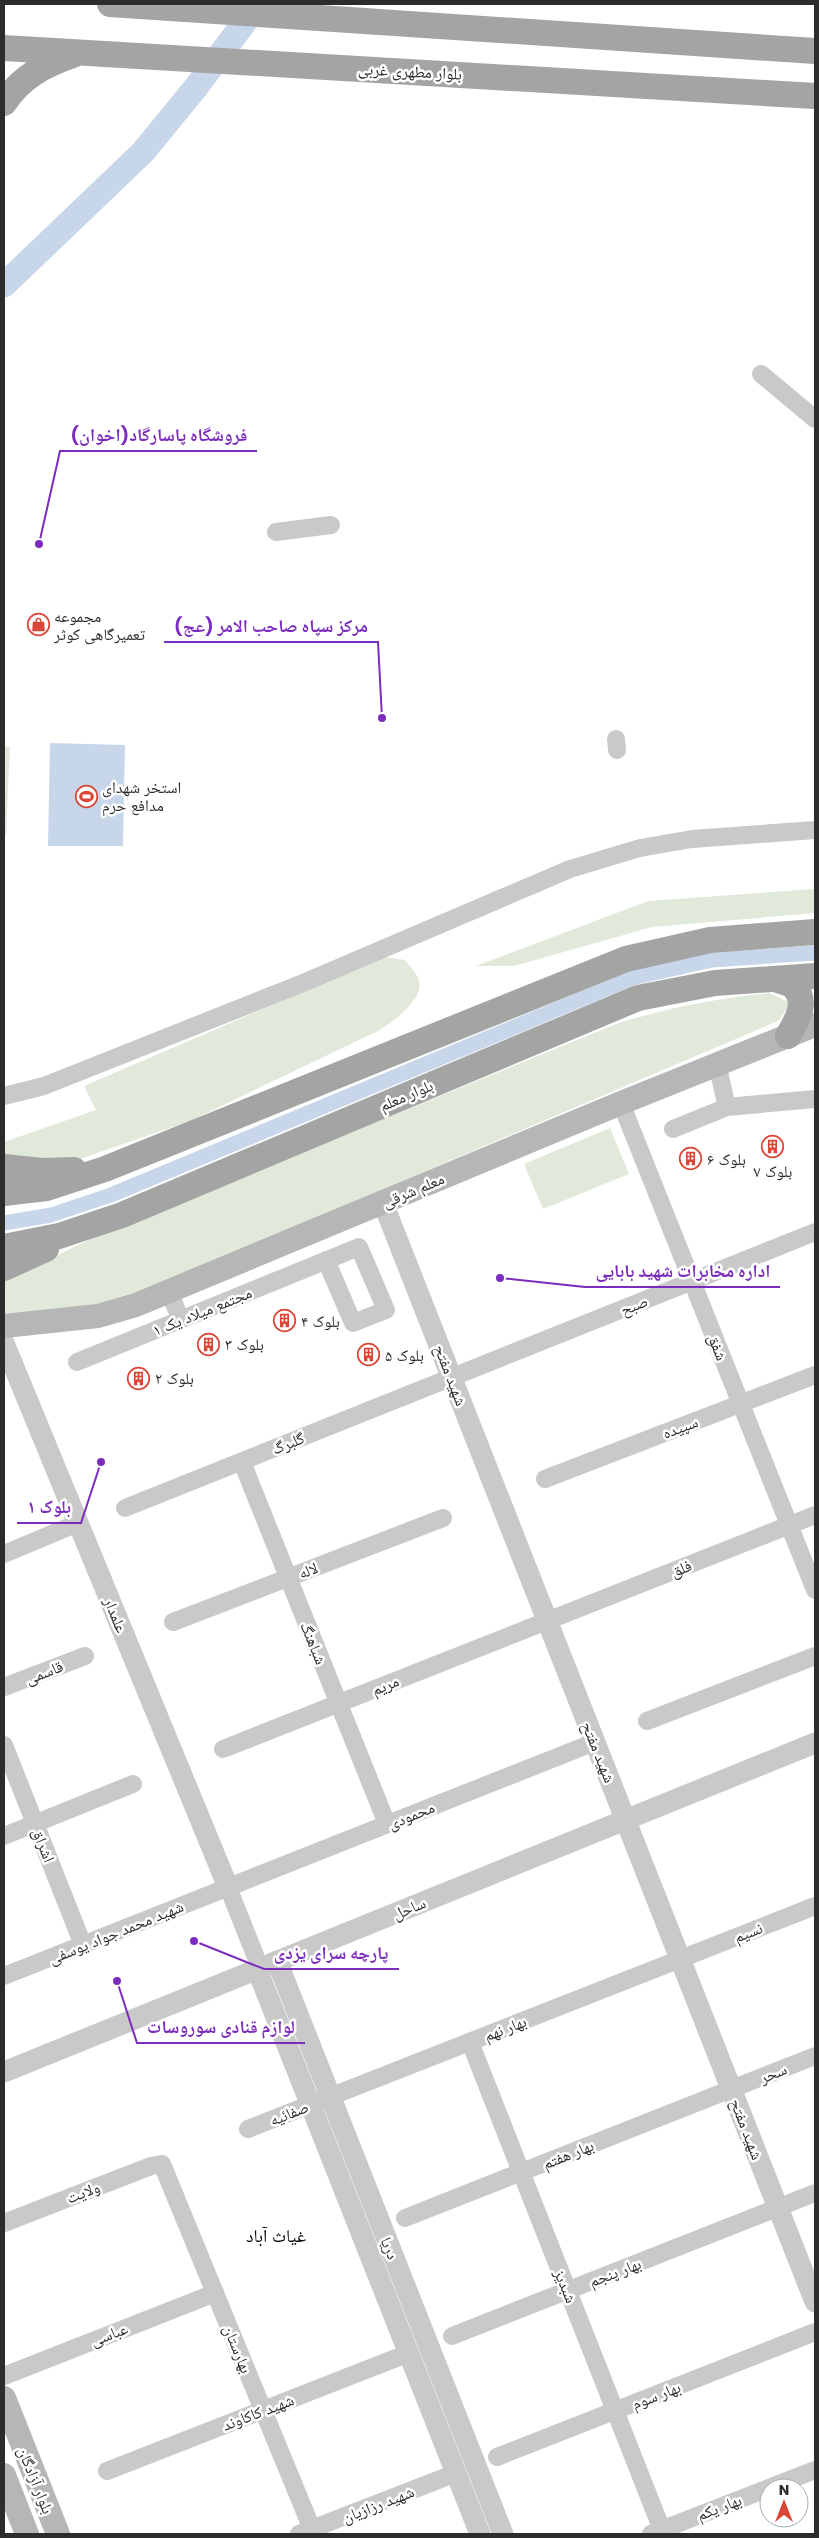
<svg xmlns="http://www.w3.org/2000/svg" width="819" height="2538" viewBox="0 0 819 2538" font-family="Poppins,'Noto Naskh Arabic',sans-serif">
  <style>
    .green { fill: #e0e9da }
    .water { fill: #c7d6e9 }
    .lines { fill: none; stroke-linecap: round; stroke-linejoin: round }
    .canal { stroke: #c7d6e9; stroke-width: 15 }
    .river { stroke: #c7d6e9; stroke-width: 25 }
    .minor { stroke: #c9c9c9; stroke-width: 18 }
    .tertiary { stroke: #c9c9c9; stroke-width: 21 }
    .secondary { stroke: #b6b6b6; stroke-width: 24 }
    .primary { stroke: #a4a4a4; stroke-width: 26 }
    .labels { text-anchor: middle; stroke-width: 5; stroke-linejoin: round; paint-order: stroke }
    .street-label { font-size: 16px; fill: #2c2c2c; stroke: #fff }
    .poi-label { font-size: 16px; fill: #2c2c2c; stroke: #fff; text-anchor: start }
    .neighbourhood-label { font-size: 18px; fill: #000; stroke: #fff }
    .leader { fill: none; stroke: #7b2cbf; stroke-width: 2 }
    .callout-dot { fill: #7b2cbf; stroke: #fff; stroke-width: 2 }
    .callout-label { font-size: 18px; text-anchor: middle; font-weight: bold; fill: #7b2cbf; stroke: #fff; stroke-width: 5; stroke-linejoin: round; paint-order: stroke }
  </style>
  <rect width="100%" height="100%" fill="#fff"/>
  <g class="green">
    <polygon points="4,747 10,747 6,835 4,835"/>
    <polygon points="815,889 815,913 652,927 514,966 476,966 648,901"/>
    <path d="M384 957 405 960C409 965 414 970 417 976 429 997 394 1020 380 1030L190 1121 71 1162 4 1158V1142L96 1110 84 1086Z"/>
    <path d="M769 993 791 1003 778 1021 127 1298 93 1307 4 1317V1281L89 1240 616 1024C666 1008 716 999 769 993Z"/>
    <polygon points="610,1128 629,1174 543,1209 524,1164"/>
  </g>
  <polygon class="water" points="50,743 125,745 123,846 48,846"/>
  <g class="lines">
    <polyline class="canal" points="4,1223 51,1215 111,1195 632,978 712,960 815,953"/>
    <polyline class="river" points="4,285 143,152 197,86 258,4"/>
    <g class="minor">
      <polyline points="761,374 815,419"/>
      <polyline points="276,532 331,525"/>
      <polyline points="616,739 617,750"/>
      <polyline points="717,1064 727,1107"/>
      <polyline points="4,1096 44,1086 303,983 570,869 640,848 692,839 815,830"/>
      <polyline points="621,1103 815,1590"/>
      <polyline points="673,1129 727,1107 815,1099"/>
      <polyline points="169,1292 181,1320"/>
      <path d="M77 1362C171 1324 265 1285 359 1247L386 1310 353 1323 326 1260"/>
      <polyline points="242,1462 387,1824"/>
      <polyline points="545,1479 815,1375"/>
      <polyline points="125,1508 815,1232"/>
      <polyline points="4,1554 78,1523"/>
      <polyline points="173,1622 443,1518"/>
      <polyline points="4,1687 85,1656"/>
      <polyline points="647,1721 815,1656"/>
      <polyline points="4,1745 83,1945"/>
      <polyline points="223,1749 815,1515"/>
      <polyline points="4,1836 133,1784"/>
      <polyline points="228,1887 255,1955"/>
      <polyline points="4,1976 595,1742"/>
      <polyline points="470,2042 662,2530"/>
      <polyline points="248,2129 815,1906"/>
      <polyline points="405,2218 815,2056"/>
      <polyline points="4,2223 151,2166 162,2164 314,2534"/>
      <polyline points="452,2336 815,2193"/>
      <polyline points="4,2376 215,2293"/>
      <polyline points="497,2457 815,2332"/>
      <polyline points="107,2471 409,2353"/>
      <polyline points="299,2534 456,2473"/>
      <polyline points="651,2534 815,2470"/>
    </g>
    <g class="tertiary">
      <polyline points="383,1203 815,2302"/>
      <polyline points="4,1343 228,1887"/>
      <polyline points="277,1961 503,2534"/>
      <polyline points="257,1969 480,2534"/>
      <polyline points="4,2072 815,1743"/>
    </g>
    <g class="secondary">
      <polyline points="4,1326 98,1316 136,1305 621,1103 815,1025"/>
      <polyline points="4,2398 58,2534"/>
      <polyline points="4,2475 27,2534"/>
    </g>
    <g class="primary">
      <polyline points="110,4 815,51"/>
      <polyline points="4,48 815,96"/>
      <path d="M4 103C21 77 44 65 73 55"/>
      <path d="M775 979C780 981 790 983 794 987 809 1003 796 1021 788 1036"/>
      <polyline points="4,1167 42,1171 74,1170"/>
      <polyline points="4,1193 47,1188 105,1169 626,959 710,940 815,932"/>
      <polyline points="4,1247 59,1236 122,1215 638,998 715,983 815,976"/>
      <polyline points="4,1268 46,1249"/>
    </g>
  </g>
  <defs>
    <symbol id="shop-ring" viewBox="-11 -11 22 22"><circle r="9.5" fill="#fff" stroke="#db4737" stroke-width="1.5"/><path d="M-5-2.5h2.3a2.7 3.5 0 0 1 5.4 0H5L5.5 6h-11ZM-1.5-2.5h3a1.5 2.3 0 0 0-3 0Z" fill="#db4737"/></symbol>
    <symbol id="stadium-ring" viewBox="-11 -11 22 22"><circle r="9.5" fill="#fff" stroke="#db4737" stroke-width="1.5"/><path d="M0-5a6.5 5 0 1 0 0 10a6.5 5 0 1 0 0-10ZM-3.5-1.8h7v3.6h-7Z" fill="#db4737"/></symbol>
    <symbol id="building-ring" viewBox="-11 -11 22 22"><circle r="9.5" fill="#fff" stroke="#db4737" stroke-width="1.5"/><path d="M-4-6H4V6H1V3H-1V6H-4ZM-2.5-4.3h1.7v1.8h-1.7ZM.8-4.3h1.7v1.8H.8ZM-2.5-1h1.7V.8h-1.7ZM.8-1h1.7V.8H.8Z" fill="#db4737"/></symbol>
  </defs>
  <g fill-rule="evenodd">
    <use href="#shop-ring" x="26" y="612" width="25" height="25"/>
    <use href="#stadium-ring" x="74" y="784" width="25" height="25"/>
    <use href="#building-ring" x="760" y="1134" width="25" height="25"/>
    <use href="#building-ring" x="678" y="1146" width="25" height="25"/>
    <use href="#building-ring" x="272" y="1308" width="25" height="25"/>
    <use href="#building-ring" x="196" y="1332" width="25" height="25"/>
    <use href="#building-ring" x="356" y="1342" width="25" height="25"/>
    <use href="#building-ring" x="126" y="1366" width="25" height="25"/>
  </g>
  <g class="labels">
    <g class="street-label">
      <text transform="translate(410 71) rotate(3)" y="6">بلوار مطهری غربی</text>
      <text transform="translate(406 1095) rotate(-23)" y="6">بلوار معلم</text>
      <text transform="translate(413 1190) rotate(-23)" y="6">معلم شرقی</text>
      <text transform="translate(634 1305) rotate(-22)" y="6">صبح</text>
      <text transform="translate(202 1311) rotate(-22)" y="6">مجتمع میلاد یک ۱</text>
      <text transform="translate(718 1347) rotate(68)" y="6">شفق</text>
      <text transform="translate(451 1375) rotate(69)" y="6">شهید مفتح</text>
      <text transform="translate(680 1427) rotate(-21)" y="6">سپیده</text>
      <text transform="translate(288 1443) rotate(-22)" y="6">گلبرگ</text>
      <text transform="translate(681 1568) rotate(-22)" y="6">فلق</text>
      <text transform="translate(308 1570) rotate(-21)" y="6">لاله</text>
      <text transform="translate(116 1615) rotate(68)" y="6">علمدار</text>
      <text transform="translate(314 1643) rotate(68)" y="6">شباهنگ</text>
      <text transform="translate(44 1672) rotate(-21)" y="6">قاسمی</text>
      <text transform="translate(385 1685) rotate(-22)" y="6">مریم</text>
      <text transform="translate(599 1752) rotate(68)" y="6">شهید مفتح</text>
      <text transform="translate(411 1815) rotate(-22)" y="6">محمودی</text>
      <text transform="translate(44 1845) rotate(68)" y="6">اشراق</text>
      <text transform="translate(409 1908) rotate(-22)" y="6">ساحل</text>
      <text transform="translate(116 1932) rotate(-22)" y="6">شهید محمد جواد یوسفی</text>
      <text transform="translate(748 1932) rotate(-22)" y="6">نسیم</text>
      <text transform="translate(505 2028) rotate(-21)" y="6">بهار نهم</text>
      <text transform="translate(773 2073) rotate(-22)" y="6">سحر</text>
      <text transform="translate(289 2113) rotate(-22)" y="6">صفائیه</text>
      <text transform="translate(747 2129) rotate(69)" y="6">شهید مفتح</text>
      <text transform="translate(568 2154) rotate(-22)" y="6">بهار هفتم</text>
      <text transform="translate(83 2192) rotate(-21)" y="6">ولایت</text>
      <text transform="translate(390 2248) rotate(68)" y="6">دریا</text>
      <text transform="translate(615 2272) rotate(-21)" y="6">بهار پنجم</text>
      <text transform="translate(566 2286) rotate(68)" y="6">شبدیز</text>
      <text transform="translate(109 2334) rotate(-21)" y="6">عباسی</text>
      <text transform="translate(238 2349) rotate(68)" y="6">بهارستان</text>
      <text transform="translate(656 2395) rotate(-21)" y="6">بهار سوم</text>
      <text transform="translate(258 2412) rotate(-21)" y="6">شهید کاکاوند</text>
      <text transform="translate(36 2480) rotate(68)" y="6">بلوار آزادگان</text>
      <text transform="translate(378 2504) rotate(-21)" y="6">شهید رزازیان</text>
      <text transform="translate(719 2507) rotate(-21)" y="6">بهار یکم</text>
    </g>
    <g class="poi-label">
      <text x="54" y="622">مجموعه<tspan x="54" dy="18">تعمیرگاهی کوثر</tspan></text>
      <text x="102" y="793">استخر شهدای<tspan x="102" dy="18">مدافع حرم</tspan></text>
      <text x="707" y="1165">بلوک ۶</text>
      <text x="773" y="1177" text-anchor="middle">بلوک ۷</text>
      <text x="301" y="1327">بلوک ۴</text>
      <text x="225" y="1350">بلوک ۳</text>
      <text x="385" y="1361">بلوک ۵</text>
      <text x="155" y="1384">بلوک ۲</text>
    </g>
    <g class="neighbourhood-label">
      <text x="276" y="2242">غیاث آباد</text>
    </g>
  </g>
  <path class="leader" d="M39 544L60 451H257M382 718L378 642H164M500 1278L585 1287H780M101 1462L81 1523H17M194 1941L264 1969H399M117 1981L137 2043H305"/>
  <g class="callout-dot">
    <circle cx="39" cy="544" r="5"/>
    <circle cx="382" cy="718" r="5"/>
    <circle cx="500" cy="1278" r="5"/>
    <circle cx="101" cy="1462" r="5"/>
    <circle cx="194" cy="1941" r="5"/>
    <circle cx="117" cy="1981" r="5"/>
  </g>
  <g class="callout-label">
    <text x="159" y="441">فروشگاه پاسارگاد(اخوان)</text>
    <text x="271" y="632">مرکز سپاه صاحب الامر (عج)</text>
    <text x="683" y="1277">اداره مخابرات شهید بابایی</text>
    <text x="49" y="1513">بلوک ۱</text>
    <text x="331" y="1959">پارچه سرای یزدی</text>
    <text x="221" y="2033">لوازم قنادی سوروسات</text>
  </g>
  <rect width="819" height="2538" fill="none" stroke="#2c2c2c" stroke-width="10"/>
  <g transform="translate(784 2503)"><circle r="24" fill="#ffffff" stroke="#ababab"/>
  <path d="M0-4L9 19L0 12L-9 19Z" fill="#db4737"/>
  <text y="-8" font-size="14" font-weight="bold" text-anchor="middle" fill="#2c2c2c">N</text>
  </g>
</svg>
